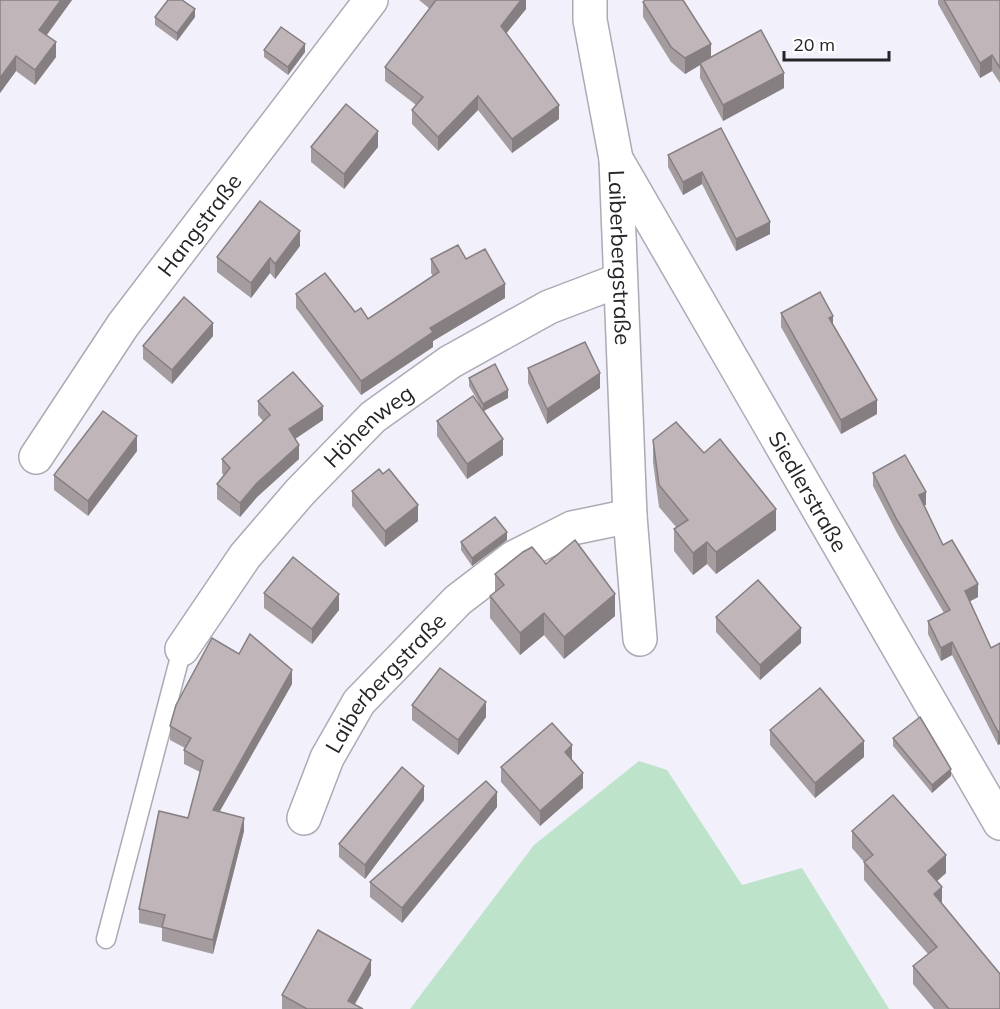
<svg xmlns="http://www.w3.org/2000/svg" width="1000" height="1009" viewBox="0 0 1000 1009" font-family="Mulish,sans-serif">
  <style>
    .green { fill: #bde3cb }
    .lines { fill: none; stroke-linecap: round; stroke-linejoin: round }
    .lane-casing { stroke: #acaab4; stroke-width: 21 }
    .street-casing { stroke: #acaab4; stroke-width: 36 }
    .lane { stroke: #fff; stroke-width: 18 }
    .street { stroke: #fff; stroke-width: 33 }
    .wall { fill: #a59c9f }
    .shaded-wall { fill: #867f82 }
    .building { fill: #c0b5b9; stroke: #867f82; stroke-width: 1.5 }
    .labels { text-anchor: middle; stroke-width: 5; stroke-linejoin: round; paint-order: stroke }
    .street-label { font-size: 22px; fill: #252428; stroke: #fff }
  </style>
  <rect width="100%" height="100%" fill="#f2f0fa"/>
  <polygon class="green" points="639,761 667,770 742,885 802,868 889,1009 410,1009 534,845"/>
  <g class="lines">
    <defs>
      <polyline id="lane" points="106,939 182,649"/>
      <g id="street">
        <path id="s1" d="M590 0V20L616 159 630 516 640 639"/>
        <path id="s2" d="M616 159 1000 823"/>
        <path id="s3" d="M36 457 123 325 371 0"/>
        <path id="s4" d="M182 649 245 556 300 492 373 417 450 362 549 307 620 280"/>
        <path id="s5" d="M304 818 327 758 359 702 458 600 513 558 572 528 630 516"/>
      </g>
    </defs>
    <use href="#lane" class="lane-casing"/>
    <use href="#street" class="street-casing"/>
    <use href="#lane" class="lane"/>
    <use href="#street" class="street"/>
  </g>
  <g class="wall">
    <polygon points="0,0 72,0 47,35 56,57 35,85 16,71 0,93"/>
    <polygon points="419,0 526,0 526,9 506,33 559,119 512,153 478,110 438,151 412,124 412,110 416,105 385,81 385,67 430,9"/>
    <polygon points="938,0 1000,0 1000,83 992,71 980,78 938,4"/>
    <polygon points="643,2 711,57 784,88 723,121 700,78 700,65 685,74 671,62 643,17"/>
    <polygon points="155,17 195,17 177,41 155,25"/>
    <polygon points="264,50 305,52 288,75 264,57"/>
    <polygon points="721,128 770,234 736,251 702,184 683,195 668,167 668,155"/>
    <polygon points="311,147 378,147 344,189 311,162"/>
    <polygon points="300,246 275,279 270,273 251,298 217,272 217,257"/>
    <polygon points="431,259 466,259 505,298 433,341 433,347 361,395 296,308 296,294 355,312 368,319 433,276 431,273"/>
    <polygon points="781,313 833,326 877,414 841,434 781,327"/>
    <polygon points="213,336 172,384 143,359 143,346"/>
    <polygon points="528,368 600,388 547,424 528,383"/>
    <polygon points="469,378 508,398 484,411 503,455 467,479 437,436 437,421 479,403 469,386"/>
    <polygon points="258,401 323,420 295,439 299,459 257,497 240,517 217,499 217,484 224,476 222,473 222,459 263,421 258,415"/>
    <polygon points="653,440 704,453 776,530 716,574 707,564 693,575 674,551 674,529 676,527 659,507 653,462"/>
    <polygon points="137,451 88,516 54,490 54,475"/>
    <polygon points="873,473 926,505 924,505 943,545 978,597 970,601 991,648 1000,643 1000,744 998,745 952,655 941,661 928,634 928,621 944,613 897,533 873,486"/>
    <polygon points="352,491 418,521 385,547 352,506"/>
    <polygon points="507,540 472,566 461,550 461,542"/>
    <polygon points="546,564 615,616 564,659 544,635 520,655 490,618 490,596 495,592 495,574"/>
    <polygon points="264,593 339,610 312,644 264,608"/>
    <polygon points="716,617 801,643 760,680 716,632"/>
    <polygon points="292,684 220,811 244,831 213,954 162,941 162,928 139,923 139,909 188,818 200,772 184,764 184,750 185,748 170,740 170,726"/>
    <polygon points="412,705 486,717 458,755 412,720"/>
    <polygon points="770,730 864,757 815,798 770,745"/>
    <polygon points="893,738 951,776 932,793 893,746"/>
    <polygon points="572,761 583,788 540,826 501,782 501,767"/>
    <polygon points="424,800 365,879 339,857 339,844"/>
    <polygon points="497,807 402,923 370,897 370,882"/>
    <polygon points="852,831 946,873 937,881 942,904 1000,1009 934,1009 913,984 913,966 928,954 864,880 864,862 852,848"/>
    <polygon points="371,975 355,1004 363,1009 282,1009 282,995"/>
  </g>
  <g class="shaded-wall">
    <polygon points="61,0 72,0 39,45 39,30"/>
    <polygon points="521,0 526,0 526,9 501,40 501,26"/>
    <polygon points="195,9 195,17 177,41 177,33"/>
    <polygon points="56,42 56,57 35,85 35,70"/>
    <polygon points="305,44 305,52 288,75 288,67"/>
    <polygon points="711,44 711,59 700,63 700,65 685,74 685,58"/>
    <polygon points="992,55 992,71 980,78 980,63"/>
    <polygon points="16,56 16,71 0,93 0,78"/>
    <polygon points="784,73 784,88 723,121 723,105"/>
    <polygon points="478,96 478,110 438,151 438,137"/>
    <polygon points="559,105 559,119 512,153 512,139"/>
    <polygon points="378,131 378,147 344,189 344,174"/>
    <polygon points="702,172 702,184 683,195 683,182"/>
    <polygon points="770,222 770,234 736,251 736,239"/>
    <polygon points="300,231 300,246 275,279 275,264"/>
    <polygon points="270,258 270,273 251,298 251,283"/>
    <polygon points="505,284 505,298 433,341 433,347 361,395 361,381 430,328"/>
    <polygon points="833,316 833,330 829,318"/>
    <polygon points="213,323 213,336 172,384 172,370"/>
    <polygon points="600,373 600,388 547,424 547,409"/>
    <polygon points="508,390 508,398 483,411 483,404"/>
    <polygon points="877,400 877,414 841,434 841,420"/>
    <polygon points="323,406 323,420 289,443 289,429"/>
    <polygon points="137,436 137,451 88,516 88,501"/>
    <polygon points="503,439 503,455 467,479 467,464"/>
    <polygon points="299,445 299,459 257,497 240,517 240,503 257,483"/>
    <polygon points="926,492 926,505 919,508 919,495"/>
    <polygon points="418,505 418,521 385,547 385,531"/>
    <polygon points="776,509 776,530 716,574 716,552"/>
    <polygon points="507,532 507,540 472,566 472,558"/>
    <polygon points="707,542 707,564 693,575 693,553"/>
    <polygon points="978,584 978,597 965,604 965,591"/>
    <polygon points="339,594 339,610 312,644 312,629"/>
    <polygon points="615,594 615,616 564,659 564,637"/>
    <polygon points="544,613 544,635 520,655 520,633"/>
    <polygon points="801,628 801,643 760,680 760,665"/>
    <polygon points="952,642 952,655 941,661 941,648"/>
    <polygon points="292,670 292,684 213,823 213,810"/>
    <polygon points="486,702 486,717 458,755 458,740"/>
    <polygon points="1000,731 1000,744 998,745 998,732"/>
    <polygon points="864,741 864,757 815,798 815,783"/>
    <polygon points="572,745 572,761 565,752"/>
    <polygon points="951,769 951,776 932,793 932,785"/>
    <polygon points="583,773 583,788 540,826 540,811"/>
    <polygon points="424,786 424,800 365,879 365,865"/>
    <polygon points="497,792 497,807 402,923 402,908"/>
    <polygon points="244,818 244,831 213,954 213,940"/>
    <polygon points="946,855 946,873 928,889 928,871"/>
    <polygon points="942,887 942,905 934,894"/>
    <polygon points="371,960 371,975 352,1009 348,1001"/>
  </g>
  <g class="building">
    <polygon points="0,0 61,0 39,30 56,42 35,70 16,56 0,78"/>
    <polygon points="168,0 182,0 195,9 177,33 155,17"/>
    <polygon points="436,0 521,0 501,26 559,105 512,139 478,96 438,137 412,110 423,97 385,67"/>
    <polygon points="645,0 683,0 711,44 685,58 671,47 643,2"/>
    <polygon points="944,0 1000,0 1000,68 992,55 980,63"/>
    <polygon points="281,27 305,44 288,67 264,50"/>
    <polygon points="761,30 784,73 723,105 700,63"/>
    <polygon points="346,104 378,131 344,174 311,147"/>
    <polygon points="721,128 770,222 736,239 702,172 683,182 668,155"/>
    <polygon points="260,201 300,231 275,264 270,258 251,283 217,257"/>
    <polygon points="458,245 466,259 485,249 505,284 430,328 433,332 361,381 296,294 325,273 355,312 361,308 368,319 439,272 431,259"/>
    <polygon points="820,292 833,316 829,318 877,400 841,420 781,313"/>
    <polygon points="184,297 213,323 172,370 143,346"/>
    <polygon points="585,342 600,373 547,409 528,368"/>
    <polygon points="495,364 508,390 483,404 469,378"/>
    <polygon points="293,372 323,406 289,429 299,445 257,483 240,503 217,484 230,468 222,459 270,415 258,401"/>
    <polygon points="473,396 503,439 467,464 437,421"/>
    <polygon points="103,411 137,436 88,501 54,475"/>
    <polygon points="676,422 704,453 720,439 776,509 716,552 707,542 693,553 674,529 688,520 659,485 653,440"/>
    <polygon points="905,455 926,492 919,495 943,545 952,540 978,584 965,591 991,648 1000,643 1000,731 998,732 952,642 941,648 928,621 950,610 897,520 873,473"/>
    <polygon points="379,469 383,474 389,469 418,505 385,531 352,491"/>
    <polygon points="495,517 507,532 472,558 461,542"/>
    <polygon points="575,540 615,594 564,637 544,613 520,633 490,596 504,585 495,574 523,552 532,547 546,564"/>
    <polygon points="293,557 339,594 312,629 264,593"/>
    <polygon points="758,580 801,628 760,665 716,617"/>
    <polygon points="250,634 292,670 213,810 244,818 213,940 162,927 165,915 139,909 159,811 188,818 203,761 184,750 191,738 170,726 176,705 212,638 239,654"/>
    <polygon points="440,668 486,702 458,740 412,705"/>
    <polygon points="820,688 864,741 815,783 770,730"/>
    <polygon points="920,717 951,769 932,785 893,738"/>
    <polygon points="552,723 572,745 565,752 583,773 540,811 501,767"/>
    <polygon points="402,767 424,786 365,865 339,844"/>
    <polygon points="486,781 497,792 402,908 370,882"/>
    <polygon points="893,795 946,855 928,871 942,887 934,894 1000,974 1000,1009 949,1009 913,966 937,947 864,862 873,855 852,831"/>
    <polygon points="318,930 371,960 348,1001 363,1009 307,1009 282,995"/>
  </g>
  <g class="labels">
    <g class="street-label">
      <text dy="8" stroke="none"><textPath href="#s3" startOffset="284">Hangstraße</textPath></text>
      <text dy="8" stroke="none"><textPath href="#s1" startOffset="260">Laiberbergstraße</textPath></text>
      <text dy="8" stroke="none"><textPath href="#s4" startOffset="292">Höhenweg</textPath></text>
      <text dy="8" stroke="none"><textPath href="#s2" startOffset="384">Siedlerstraße</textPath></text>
      <text dy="8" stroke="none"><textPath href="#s5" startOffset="160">Laiberbergstraße</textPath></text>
    </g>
  </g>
  <path d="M784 51v9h105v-9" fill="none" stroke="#252428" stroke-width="3"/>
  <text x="793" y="51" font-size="18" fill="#252428" stroke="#ffffff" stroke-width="4.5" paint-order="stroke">20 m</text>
</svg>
